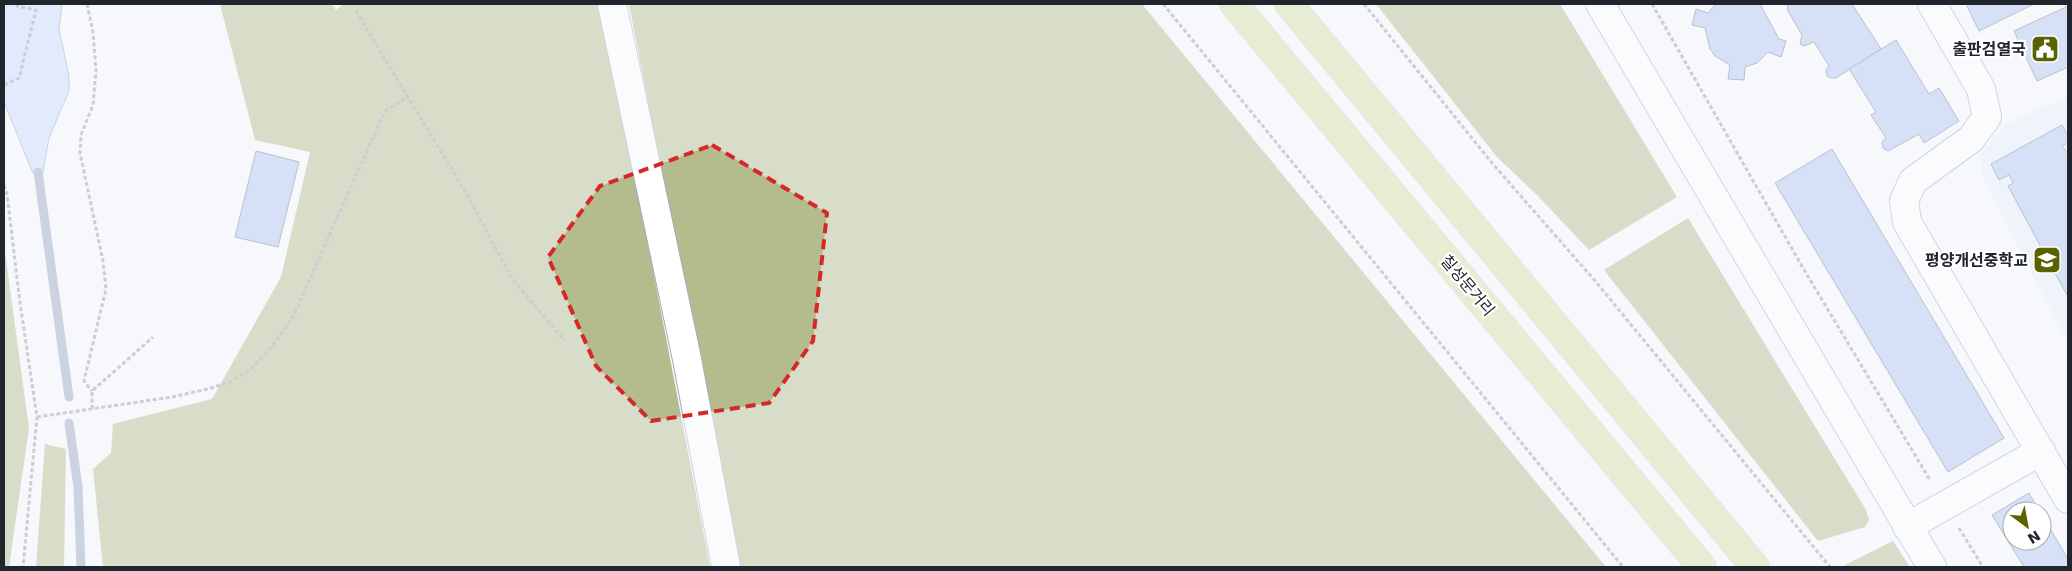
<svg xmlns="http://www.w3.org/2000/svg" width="2072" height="571" viewBox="0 0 2072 571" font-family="'DejaVu Sans','Noto Sans KR',sans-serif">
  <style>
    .built { fill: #e7edf8 }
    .forest { fill: #b4bc8d }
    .water { fill: #cadcff; stroke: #97a5c0 }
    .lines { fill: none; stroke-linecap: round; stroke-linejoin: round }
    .stream { stroke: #97a5c0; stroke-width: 9 }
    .building { fill: #b0c6f1; stroke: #737d90 }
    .minor-casing { stroke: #a1acc0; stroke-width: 30 }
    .major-casing { stroke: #d3d3d5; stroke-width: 30 }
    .path { stroke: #989ba1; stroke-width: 3; stroke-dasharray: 4 2.5; stroke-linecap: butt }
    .minor { stroke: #fff; stroke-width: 28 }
    .major { stroke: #d6e0a0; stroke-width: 28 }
    .marked { fill: none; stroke: #d62828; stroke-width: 4; stroke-dasharray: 10 6; stroke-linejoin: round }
    .labels { text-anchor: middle; stroke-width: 4.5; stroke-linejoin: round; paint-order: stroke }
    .poi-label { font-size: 16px; font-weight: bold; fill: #21252d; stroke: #fff; text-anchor: end }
    .street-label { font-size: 16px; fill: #21252d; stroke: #fff }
  </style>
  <rect width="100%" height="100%" fill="#f5f8fc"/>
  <polygon class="built" points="2068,97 2068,345 1982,175 1981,153 2006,124"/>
  <g class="forest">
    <polygon points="220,4 332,4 336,10 343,4 602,4 710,567 103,567 93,469 111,453 113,424 212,399 281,277 310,152 255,140"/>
    <polygon points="629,4 1142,4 1606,567 736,567 712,433"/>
    <polygon points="1376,4 1560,4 1677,197 1589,250 1537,195 1497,157"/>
    <polygon points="1688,218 1866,510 1869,520 1865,527 1818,541 1604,270"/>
    <polygon points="4,245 29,428 9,567 4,567"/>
    <polygon points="45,444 66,449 64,567 36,567"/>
    <polygon points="1893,541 1910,567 1841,567"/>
  </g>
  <polygon class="water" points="4,4 62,4 59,29 69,76 69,91 49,138 41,183 32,171 4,102"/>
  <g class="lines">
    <g class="stream">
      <polyline points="38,172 69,397"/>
      <polyline points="69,423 78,487 81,567"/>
    </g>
  </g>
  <g class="building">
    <polygon points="1716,4 1760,4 1779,39 1786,41 1781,57 1768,52 1757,63 1745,67 1744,80 1728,79 1730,65 1715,56 1710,49 1705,28 1692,25 1696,9 1708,13"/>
    <polygon points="1787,4 1852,4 1881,49 1836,78 1831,78 1827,76 1826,70 1829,66 1814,42 1804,46 1800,44 1802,35 1788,11"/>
    <polygon points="1966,4 2034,4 1979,31"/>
    <polygon points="2068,6 2068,67 2037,81 2014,31"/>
    <polygon points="1896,40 1929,94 1939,88 1959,121 1924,143 1919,134 1888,151 1883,148 1882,142 1886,138 1871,115 1876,112 1849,69"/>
    <polygon points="2062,125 2068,136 2068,143 2062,146 2068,153 2068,297 2008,186 2013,183 2009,175 1999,180 1991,164"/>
    <polygon points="1832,149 2004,438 1948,472 1775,183"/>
    <polygon points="256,151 299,162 278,247 235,237"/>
    <polygon points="2029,493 2039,511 2012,511 2012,541 2042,541 2042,515 2068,559 2068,567 2024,567 1992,515"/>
  </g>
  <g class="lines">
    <defs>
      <g id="minor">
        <polyline points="612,4 687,359 726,567"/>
        <polyline points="1600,4 1932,567"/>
        <polyline points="1932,4 1981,89 1987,117 1971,139 1913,181 1904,201 1907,222 2068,499"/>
        <polyline points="1907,527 2041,451"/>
      </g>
      <g id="major">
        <polyline points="1234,4 1702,567"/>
        <polyline points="1289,4 1755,567"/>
      </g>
    </defs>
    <use href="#minor" class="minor-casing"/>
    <use href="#major" class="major-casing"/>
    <g class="path">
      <polyline points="87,4 93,32 96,71 93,105 81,135 80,153 103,261 106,289 84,381 92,391"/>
      <polyline points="1163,4 1623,567"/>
      <polyline points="1364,4 1492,163 1596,282 1830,567"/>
      <polyline points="1652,4 1803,268 1930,480"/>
      <polyline points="356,11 469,198 512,279 565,341"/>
      <polyline points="4,85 19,78 36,10 17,6 17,4"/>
      <polyline points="4,185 7,194 20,303 37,417 23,567"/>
      <polyline points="92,409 92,391 153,337"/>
      <polyline points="37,417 172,397 208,389 232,381 251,369 271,348 293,317 385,111 408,97"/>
      <polyline points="1959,528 1983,567"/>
    </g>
    <use href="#minor" class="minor"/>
    <use href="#major" class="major"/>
  </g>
  <path d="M0 0H2072V571H0ZM712 145 827 213 813 341 769 403 651 421 596 366 548 257 600 186Z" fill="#f5f8fc" fill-opacity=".55" fill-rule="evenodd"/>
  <path class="marked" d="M712 145 827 213 813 341 769 403 651 421 596 366 548 257 600 186Z"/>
  <defs>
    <symbol id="civic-square" viewBox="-11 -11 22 22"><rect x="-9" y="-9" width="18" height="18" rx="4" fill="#596302" stroke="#fff"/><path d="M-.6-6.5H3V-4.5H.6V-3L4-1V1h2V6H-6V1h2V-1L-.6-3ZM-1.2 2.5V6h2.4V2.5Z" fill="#fff"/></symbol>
    <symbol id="school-square" viewBox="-11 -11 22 22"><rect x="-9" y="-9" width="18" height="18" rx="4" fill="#596302" stroke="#fff"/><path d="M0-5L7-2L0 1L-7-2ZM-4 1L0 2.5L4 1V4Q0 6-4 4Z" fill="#fff"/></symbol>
  </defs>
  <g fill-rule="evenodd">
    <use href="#civic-square" x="2029" y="33" width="32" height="32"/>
    <use href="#school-square" x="2031" y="244" width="32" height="32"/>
  </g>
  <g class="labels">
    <g class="poi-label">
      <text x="2026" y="55">출판검열국</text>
      <text x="2028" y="266">평양개선중학교</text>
    </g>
    <g class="street-label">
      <text transform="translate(1468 285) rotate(50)" y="6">칠성문거리</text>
    </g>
  </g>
  <rect width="2072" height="571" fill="none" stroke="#21252d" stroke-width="10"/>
  <g transform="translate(2027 526) rotate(148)"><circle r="24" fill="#ffffff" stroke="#a6a8ab"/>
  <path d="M0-4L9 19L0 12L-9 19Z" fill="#596302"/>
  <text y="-8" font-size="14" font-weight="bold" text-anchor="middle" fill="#21252d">N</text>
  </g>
</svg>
